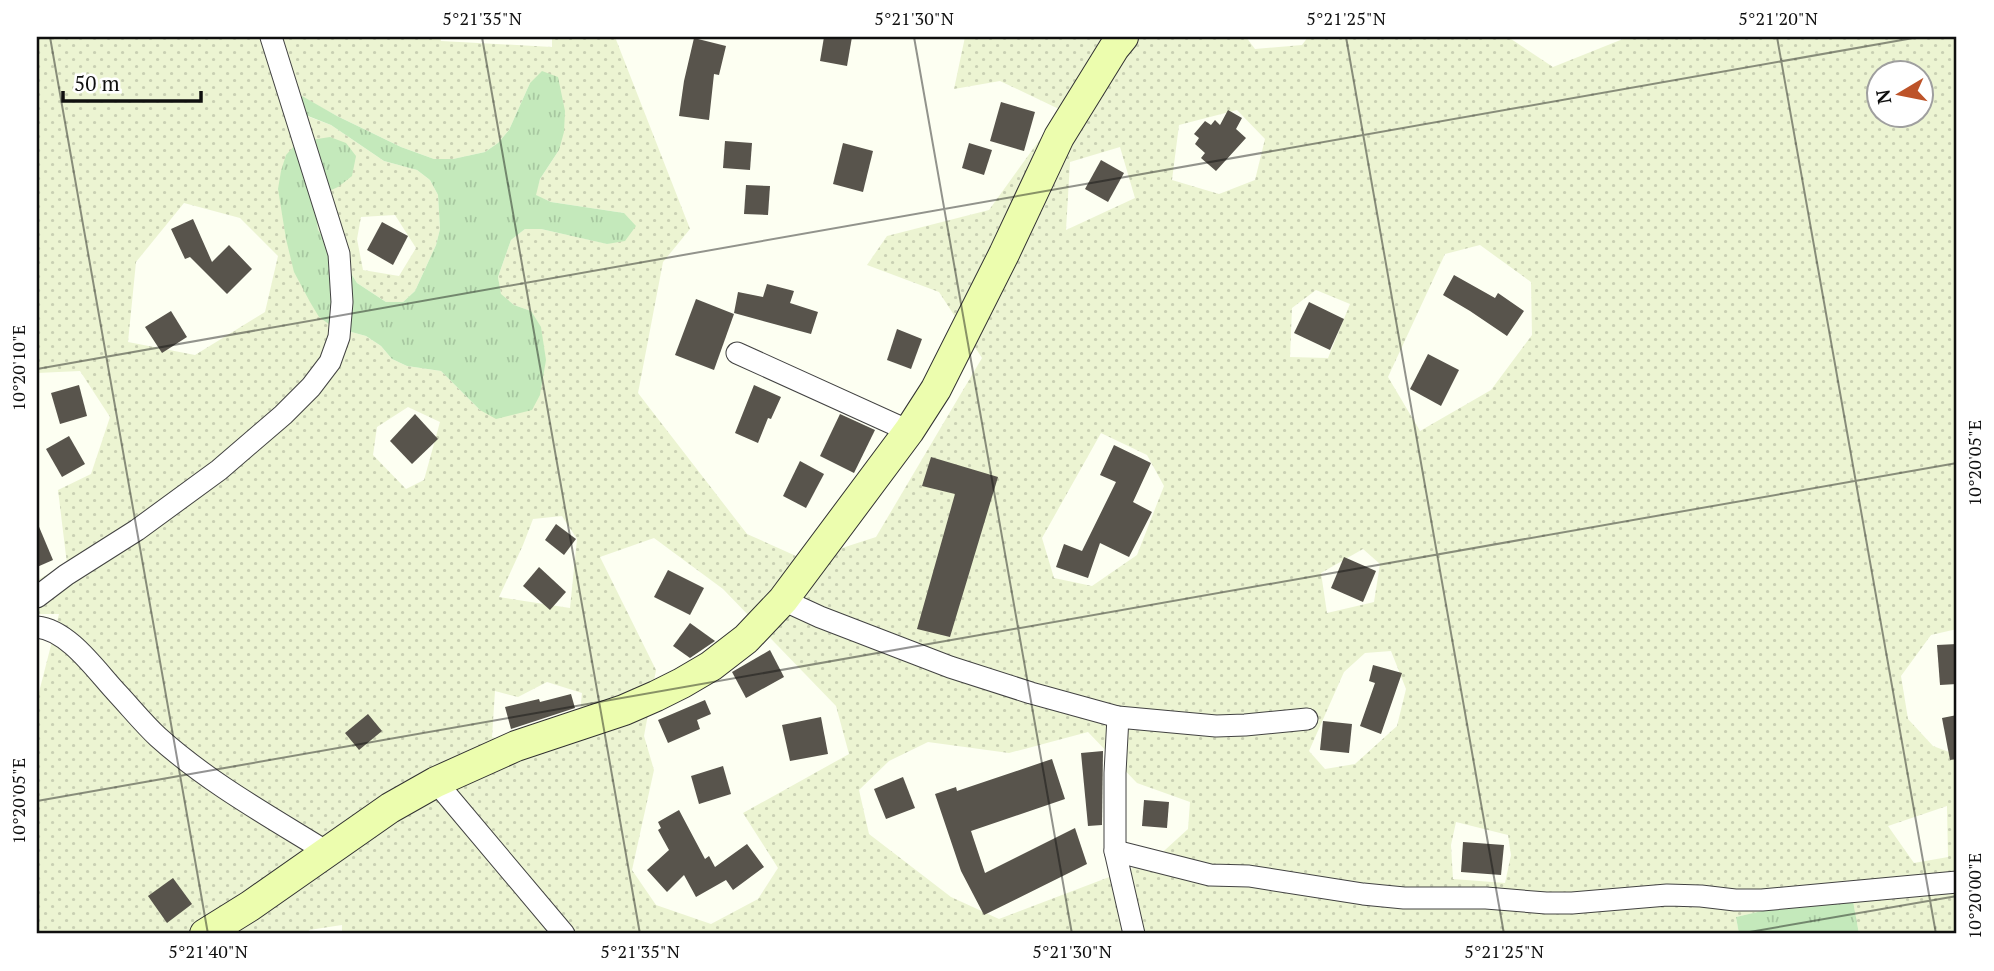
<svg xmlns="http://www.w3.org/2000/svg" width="1994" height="971" viewBox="0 0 1994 971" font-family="'PT Serif',serif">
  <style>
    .farmland { fill: url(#farmland-dots); fill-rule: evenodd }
    .grass { fill: url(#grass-tufts) }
    .building { fill: #58544c }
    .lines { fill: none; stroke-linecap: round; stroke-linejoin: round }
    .street-casing { stroke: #424242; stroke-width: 23 }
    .secondary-casing { stroke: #313131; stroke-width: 32 }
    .street { stroke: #fff; stroke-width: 21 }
    .secondary { stroke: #ecfdae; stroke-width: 30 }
    .ticks { fill: none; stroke: #0f0f0f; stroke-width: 2; stroke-opacity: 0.45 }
    .neatline { fill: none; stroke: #0f0f0f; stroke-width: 2.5 }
    .ticks-label { font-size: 18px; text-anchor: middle; fill: #0f0f0f }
  </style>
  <defs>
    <pattern id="farmland-dots" width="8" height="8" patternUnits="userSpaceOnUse" patternTransform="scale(1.75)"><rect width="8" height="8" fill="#ecf4d2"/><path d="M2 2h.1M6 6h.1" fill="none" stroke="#c9d0b3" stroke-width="1.8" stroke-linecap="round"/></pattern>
    <pattern id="grass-tufts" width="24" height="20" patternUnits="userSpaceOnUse" patternTransform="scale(1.75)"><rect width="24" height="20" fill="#c4e9bb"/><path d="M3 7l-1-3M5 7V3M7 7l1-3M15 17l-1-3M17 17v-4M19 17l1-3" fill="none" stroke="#a7c7a0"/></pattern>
  </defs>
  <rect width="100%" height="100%" fill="#fdfff2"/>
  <path class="farmland" d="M37 37H440L441 41 552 47V37H615L690 229 663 262 638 393 747 534 805 560 876 537 982 358 939 292 867 265 887 236 989 210 1061 110 1000 81 954 89 965 37H1246L1255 49 1302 45 1308 37H1508L1553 67 1628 37H1957V629L1931 635 1901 676 1908 719 1933 746 1957 755V934H1859L1851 891 1736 917 1739 934H342V925L309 930 308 934H37V700L59 614H37V580L67 564 58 490 91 474 110 417 80 371 37 373ZM1878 74H1920V116H1878ZM530 83 559 150 540 179 535 195 551 202 624 213 608 244 541 229H525L511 240 498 277 501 295 514 305 531 311 480 410 441 371 407 366 392 359 381 346 366 336 333 327 298 142 316 212 318 230 328 244 339 254 357 283 386 302H403L415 291 436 245 440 229 438 195 430 180 417 170 384 161 331 125 307 116 302 97 337 116 401 147 434 159H453L485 152 498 143 509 130ZM1237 110 1265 139 1255 180 1219 194 1172 180 1179 125ZM1120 147 1135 198 1066 230 1070 162ZM184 203 240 218 278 256 265 312 195 355 128 342 136 262ZM395 215 416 248 399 276 363 270 357 239 361 217ZM1480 245 1531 282 1532 335 1491 390 1420 431 1388 377 1445 254ZM1316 290 1350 304 1328 358 1290 357 1292 308ZM408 407 440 422 424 480 406 489 373 455 377 427ZM1101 433 1147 455 1164 486 1137 555 1092 586 1054 578 1042 538ZM562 516 577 539 570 608 499 597 523 545 533 519ZM654 538 723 589 836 706 849 754 743 813 778 868 758 899 711 924 656 905 632 870 654 770 644 736 656 670 600 557ZM1363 549 1380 564 1374 602 1327 613 1321 573ZM1391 651 1406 689 1397 726 1355 764 1325 769 1309 751 1344 672 1365 653ZM547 682 582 693 579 724 544 752 492 737 495 691 518 697ZM1088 732 1137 783 1190 802 1188 829 1154 860 999 919 951 897 869 834 859 790 889 761 928 742 1009 753ZM1947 806 1948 857 1914 863 1888 826ZM1456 822 1508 835 1511 855 1505 883 1453 879 1451 845Z"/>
  <g class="grass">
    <polygon points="542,71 558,77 565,111 564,132 559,150 540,179 536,195 551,202 624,213 636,226 625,241 607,244 541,229 525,229 511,240 498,277 501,294 514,305 531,311 541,327 546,360 540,395 532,410 496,419 480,410 441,371 407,366 392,359 381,346 366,336 333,327 319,317 310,302 294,272 286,239 278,189 281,171 286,155 298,142 330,137 346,143 356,156 352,176 338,187 320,195 316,212 318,230 328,244 339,254 357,283 386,302 403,302 415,291 436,245 440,229 438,195 430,180 417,170 384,161 331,125 308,116 303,117 297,110 302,96 337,116 401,147 434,159 453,159 485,152 498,143 509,130 530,83"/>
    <polygon points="1851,890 1859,934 1739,934 1736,917"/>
  </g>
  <g class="building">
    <polygon points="824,37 852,37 847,66 820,61"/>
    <polygon points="694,38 726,46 719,75 714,74 709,120 679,116 684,81"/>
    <polygon points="1001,102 1035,112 1024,151 990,141"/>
    <polygon points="1228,110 1242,118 1236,129 1246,138 1216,171 1201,158 1205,153 1195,144 1199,138 1194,134 1205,121 1211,125 1215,120 1220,125"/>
    <polygon points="725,141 752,143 750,170 723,168"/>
    <polygon points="843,143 873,151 863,192 833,184"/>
    <polygon points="969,143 992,150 984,175 962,168"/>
    <polygon points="1101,160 1124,173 1108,202 1085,189"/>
    <polygon points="746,185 770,186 768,215 744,214"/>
    <polygon points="193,219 212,262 229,245 252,269 227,294 190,257 185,259 171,229"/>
    <polygon points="382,222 408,236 393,265 367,250"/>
    <polygon points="1454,275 1495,298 1498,293 1524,311 1507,336 1470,311 1443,295"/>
    <polygon points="767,284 794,291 790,303 818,312 811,334 734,313 738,292 763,297"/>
    <polygon points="696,299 734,314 714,370 675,355"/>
    <polygon points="1309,302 1344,319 1330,350 1294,333"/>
    <polygon points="171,311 187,337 162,353 145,327"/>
    <polygon points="897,329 922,339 911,369 887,360"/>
    <polygon points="1428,354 1459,370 1441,406 1410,389"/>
    <polygon points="79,385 87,416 60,424 51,393"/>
    <polygon points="754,385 781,397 771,419 768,418 758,443 735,433"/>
    <polygon points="415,414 438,439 412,464 390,441"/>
    <polygon points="840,414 875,430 854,473 820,456"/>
    <polygon points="69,436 85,464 62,477 46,449"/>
    <polygon points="1114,445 1151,463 1133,502 1152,512 1129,557 1100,543 1088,578 1056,567 1064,544 1082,551 1116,482 1100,475"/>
    <polygon points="931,457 998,477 950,637 917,629 955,494 922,486"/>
    <polygon points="800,461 824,474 806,508 783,496"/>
    <polygon points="37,522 53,560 37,567"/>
    <polygon points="556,524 576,539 564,555 545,540"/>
    <polygon points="1344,557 1376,571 1363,602 1331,588"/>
    <polygon points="539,567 566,592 550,610 523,586"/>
    <polygon points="668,570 704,588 690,615 654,597"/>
    <polygon points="690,623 715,641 690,658 673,646"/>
    <polygon points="1957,644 1957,684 1940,685 1937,645"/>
    <polygon points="770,650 784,677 746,698 732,672"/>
    <polygon points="1373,665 1402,673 1381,734 1360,726 1375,683 1369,681"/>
    <polygon points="571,694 575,708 511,729 505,707 539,699 540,702"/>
    <polygon points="705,700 711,714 697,720 700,729 668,743 658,720"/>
    <polygon points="368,714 382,731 359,750 345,733"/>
    <polygon points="1957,715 1957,759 1950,760 1942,718"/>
    <polygon points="821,717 828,754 790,761 782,725"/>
    <polygon points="1323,721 1352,724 1349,753 1320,750"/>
    <polygon points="1103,751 1102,825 1088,826 1081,753"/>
    <polygon points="1052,759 1065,799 971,831 985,873 1075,828 1087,864 984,915 961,871 935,794 956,787 957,791"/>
    <polygon points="723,766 731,794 699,804 691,776"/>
    <polygon points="903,777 915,808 886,819 874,789"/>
    <polygon points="1144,800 1169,802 1167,828 1142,826"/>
    <polygon points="679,810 705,859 709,856 715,867 747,844 764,867 733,890 726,880 696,897 684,875 667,892 647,870 669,850 658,830 661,828 658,822"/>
    <polygon points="1463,842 1504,845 1501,875 1461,872"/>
    <polygon points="173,878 192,904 167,923 148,896"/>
  </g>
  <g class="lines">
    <defs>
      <g id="street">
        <polyline points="737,353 909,431"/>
        <polyline points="37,597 66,575 137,530 219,470 283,415 311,387 330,362 339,337 342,302 339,254 271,37"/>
        <polyline points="783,600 820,617 950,667 1031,693 1118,717 1216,726 1245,725 1307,719"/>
        <path d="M37 627C69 630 97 672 118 694 131 708 144 724 158 737 209 783 269 816 327 852"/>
        <polyline points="1118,717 1115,773 1115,851 1134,934"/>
        <polyline points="436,782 564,934"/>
        <polyline points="1115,851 1210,875 1249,876 1363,894 1404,898 1486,898 1546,903 1572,903 1667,895 1701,896 1735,900 1762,900 1957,882"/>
      </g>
      <polyline id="secondary" points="205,934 250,906 390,808 436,782 516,746 624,710 656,696 682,683 711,666 746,639 783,600 909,431 936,389 1004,254 1059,137 1114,48 1123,37"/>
    </defs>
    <use href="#street" class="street-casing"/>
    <use href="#secondary" class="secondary-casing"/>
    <use href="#street" class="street"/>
    <use href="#secondary" class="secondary"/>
  </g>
  <path class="ticks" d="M50 37 208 934M482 37 640 934M914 37 1072 934M1346 37 1504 934M1777 37 1936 934M37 369 1919 37M37 801 1957 463M1738 934 1957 896"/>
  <rect width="1994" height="971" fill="none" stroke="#ffffff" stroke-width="77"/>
  <g transform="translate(1900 94) rotate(260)"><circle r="33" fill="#ffffff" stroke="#9f9f9f" stroke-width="2"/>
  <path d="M0-5L12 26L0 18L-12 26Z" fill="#bd5329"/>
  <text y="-10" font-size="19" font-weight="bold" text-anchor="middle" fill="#0f0f0f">N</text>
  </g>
  <path d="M63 91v10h138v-10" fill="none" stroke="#0f0f0f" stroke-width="3.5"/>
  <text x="74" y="91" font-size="21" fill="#0f0f0f" stroke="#ffffff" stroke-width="5" paint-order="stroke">50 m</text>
  <rect x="38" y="38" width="1917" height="894" class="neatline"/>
  <g class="ticks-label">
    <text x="482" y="25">5°21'35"N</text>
    <text x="914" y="25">5°21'30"N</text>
    <text x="1346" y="25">5°21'25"N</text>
    <text x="1778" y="25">5°21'20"N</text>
    <text transform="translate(19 368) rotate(-90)" y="6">10°20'10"E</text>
    <text transform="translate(1975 463) rotate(-90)" y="6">10°20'05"E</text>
    <text transform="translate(19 801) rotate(-90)" y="6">10°20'05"E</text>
    <text transform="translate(1975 896) rotate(-90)" y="6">10°20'00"E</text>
    <text x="208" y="958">5°21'40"N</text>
    <text x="640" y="958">5°21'35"N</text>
    <text x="1072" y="958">5°21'30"N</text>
    <text x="1504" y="958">5°21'25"N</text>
  </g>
</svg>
